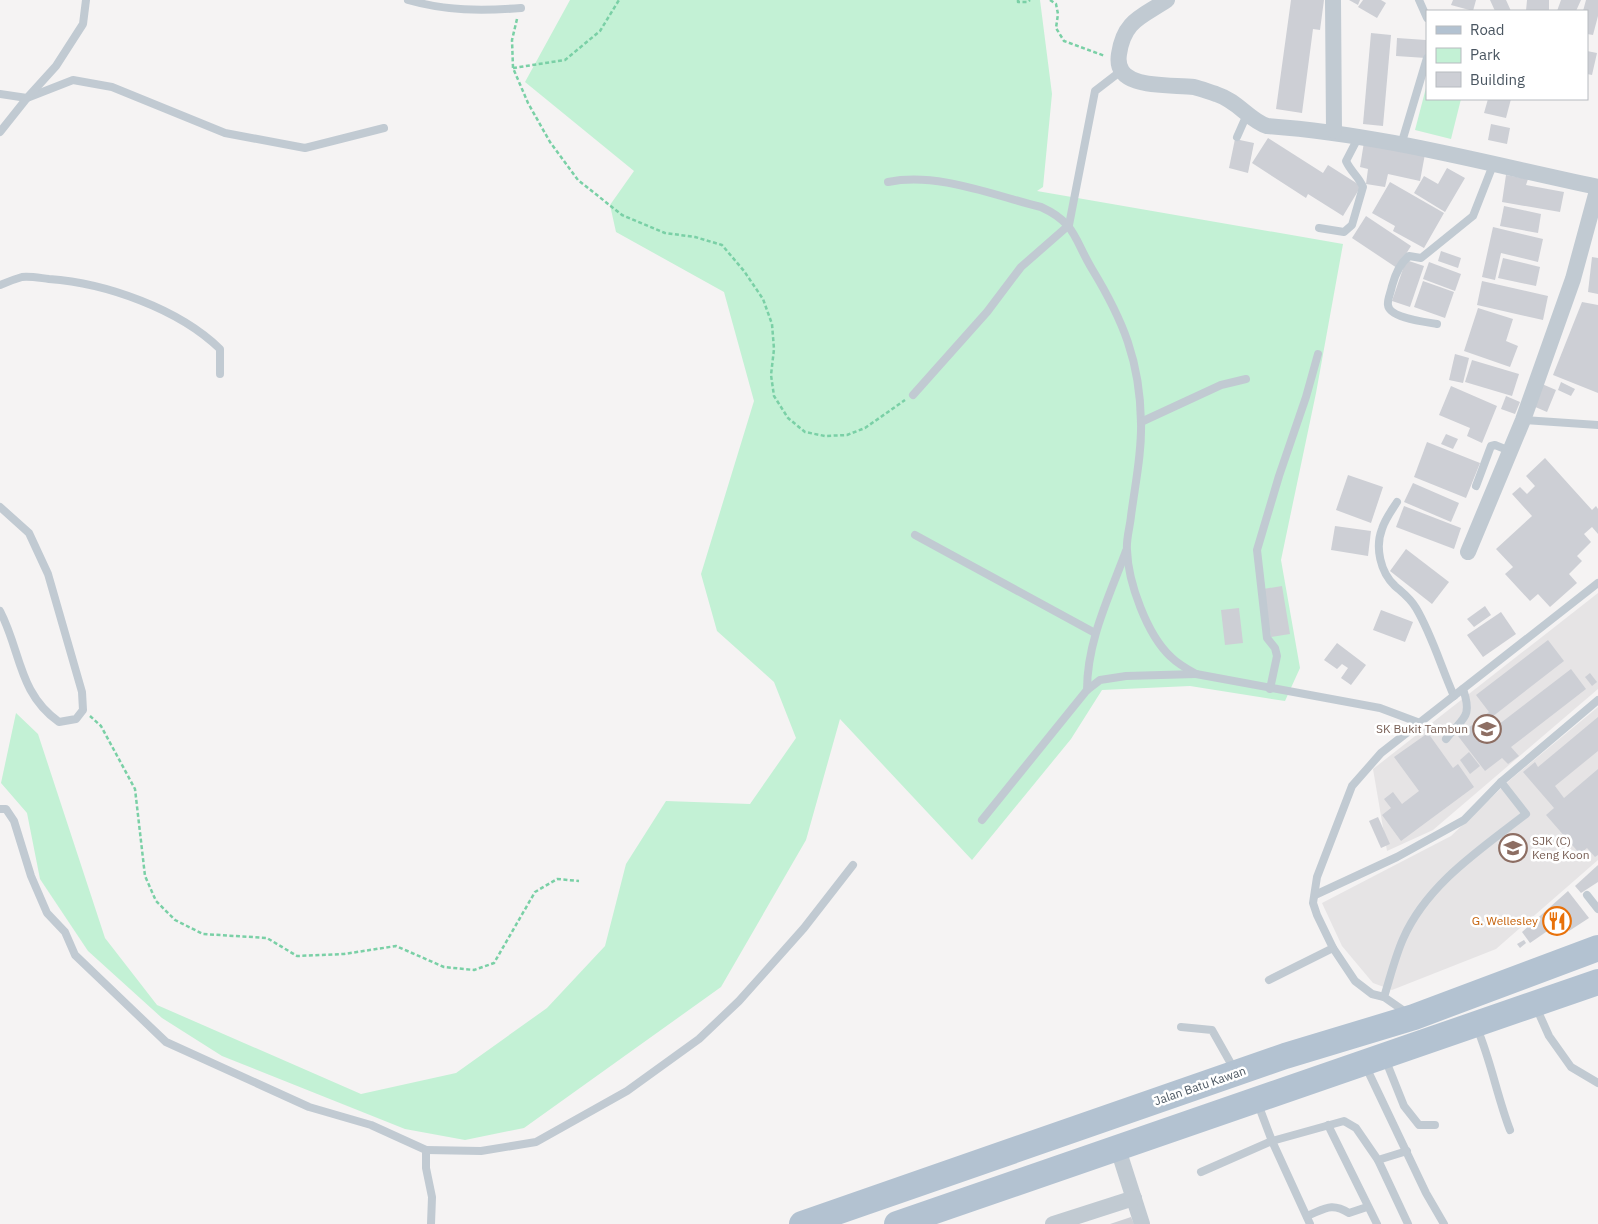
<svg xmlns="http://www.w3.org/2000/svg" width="1598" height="1224" viewBox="0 0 1598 1224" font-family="'IBM Plex Sans',sans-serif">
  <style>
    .education { fill: #e6e4e5 }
    .green { fill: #c3f1d5 }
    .building { fill: #cdcfd5 }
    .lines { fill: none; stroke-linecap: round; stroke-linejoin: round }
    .path { stroke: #7ad0a6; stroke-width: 2.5; stroke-dasharray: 4 2.5; stroke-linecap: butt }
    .service { stroke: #c1cad2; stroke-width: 8 }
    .minor { stroke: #c1cad2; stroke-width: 16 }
    .primary { stroke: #b3c2d1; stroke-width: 26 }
    .labels { text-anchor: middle; stroke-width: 5; stroke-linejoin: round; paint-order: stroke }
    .education-label { font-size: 12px; fill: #785e54; stroke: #fff; text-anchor: end }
    .food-label { font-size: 12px; fill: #c56008; stroke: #fff; text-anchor: end }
    .street-label { font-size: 12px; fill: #4a5661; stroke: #fff }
  </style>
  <rect width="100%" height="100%" fill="#f5f3f3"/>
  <g class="education">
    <polygon points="1598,593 1598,689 1433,830 1387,851 1373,769"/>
    <polygon points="1598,707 1598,860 1496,949 1392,990 1373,983 1342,946 1322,903 1451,836 1511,779"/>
  </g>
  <g class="green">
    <polygon points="570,0 1040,0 1052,94 1043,187 1037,191 1343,244 1316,393 1281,560 1300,668 1285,701 1190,686 1102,690 1071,739 972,860 840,719 806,840 721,987 524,1128 465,1140 405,1129 222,1056 162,1018 88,951 40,879 27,813 1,783 16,713 38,734 105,938 157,1005 361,1094 456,1073 547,1008 605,946 626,864 666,801 750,804 796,738 774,682 717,631 701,574 754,401 724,292 616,232 610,205 634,171 525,82"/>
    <polygon points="1427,84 1427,99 1461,99 1451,139 1415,130"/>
  </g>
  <g class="building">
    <polygon points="1291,0 1324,0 1320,30 1313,29 1302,113 1276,109"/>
    <polygon points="1349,0 1360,0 1358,5"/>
    <polygon points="1363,0 1381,0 1386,3 1377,18 1358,7"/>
    <polygon points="1453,0 1476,0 1473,11 1451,5"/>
    <polygon points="1490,0 1506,0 1511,11 1495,11"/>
    <polygon points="1527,0 1549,0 1549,11 1526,11"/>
    <polygon points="1561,0 1581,0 1576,11 1557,11"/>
    <polygon points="1586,0 1598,0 1598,16 1593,35 1587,34 1587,11 1583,11"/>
    <polygon points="1371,33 1391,35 1383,126 1363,124"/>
    <polygon points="1397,38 1426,40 1426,58 1396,56"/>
    <polygon points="1587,51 1597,53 1592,75 1587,74"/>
    <polygon points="1488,99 1511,99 1506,118 1484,113"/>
    <polygon points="1491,124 1510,128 1507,144 1488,140"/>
    <polygon points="1268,138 1323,173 1328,165 1361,186 1343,216 1308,194 1306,198 1252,163"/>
    <polygon points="1235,139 1254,143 1248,173 1229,168"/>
    <polygon points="1364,142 1425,154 1420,181 1388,174 1385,187 1366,184 1368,169 1360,167"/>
    <polygon points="1447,168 1465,178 1445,212 1414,193 1424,176 1438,184"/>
    <polygon points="1506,175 1528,179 1526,185 1564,192 1560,212 1502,202"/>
    <polygon points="1390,182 1444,213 1424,248 1393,231 1395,226 1372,213"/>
    <polygon points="1504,206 1541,214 1538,233 1500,226"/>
    <polygon points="1366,216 1411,246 1397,268 1352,238"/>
    <polygon points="1493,227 1543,239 1538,262 1501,253 1495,280 1482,277"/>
    <polygon points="1441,251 1461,258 1458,268 1438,261"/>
    <polygon points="1592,257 1598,258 1598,294 1588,292"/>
    <polygon points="1503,258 1540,267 1536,286 1498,278"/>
    <polygon points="1406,260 1424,266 1410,307 1392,301"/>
    <polygon points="1429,262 1461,274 1455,291 1423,279"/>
    <polygon points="1423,281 1454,292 1445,318 1414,307"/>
    <polygon points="1482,281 1548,296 1543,320 1477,305"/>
    <polygon points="1582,302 1598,305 1598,393 1553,375"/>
    <polygon points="1478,308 1513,319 1506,341 1518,346 1510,367 1464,351"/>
    <polygon points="1455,354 1469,358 1463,383 1449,380"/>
    <polygon points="1472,360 1519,374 1512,396 1465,382"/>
    <polygon points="1561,382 1575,389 1571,396 1558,390"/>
    <polygon points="1542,384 1556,390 1547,412 1533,406"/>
    <polygon points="1451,386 1497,406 1482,443 1467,436 1470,428 1439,415"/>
    <polygon points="1506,396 1520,402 1515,414 1501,409"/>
    <polygon points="1446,434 1458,439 1453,449 1441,444"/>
    <polygon points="1427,442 1480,463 1466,498 1414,477"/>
    <polygon points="1545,458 1592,510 1596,506 1598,509 1598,534 1592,527 1584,534 1591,542 1577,556 1582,561 1569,574 1577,583 1550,607 1538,594 1530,601 1505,574 1513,567 1496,549 1532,516 1512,494 1520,487 1527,494 1535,486 1526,476"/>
    <polygon points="1348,475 1383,487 1371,523 1336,510"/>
    <polygon points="1413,483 1459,503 1451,522 1404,502"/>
    <polygon points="1404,506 1461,528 1454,549 1396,527"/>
    <polygon points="1335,526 1371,531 1368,556 1331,550"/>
    <polygon points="1406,549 1449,582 1432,604 1390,571"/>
    <polygon points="1282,586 1290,634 1271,637 1263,589"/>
    <polygon points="1485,606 1491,615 1474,627 1467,619"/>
    <polygon points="1239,608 1243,643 1225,645 1221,610"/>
    <polygon points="1381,610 1413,622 1405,642 1373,630"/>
    <polygon points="1501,612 1516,634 1483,657 1467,635"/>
    <polygon points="1548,640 1564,661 1492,717 1498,725 1571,669 1586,689 1511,747 1519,756 1508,764 1502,758 1485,771 1458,736 1489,712 1476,695"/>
    <polygon points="1337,643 1366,665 1351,685 1341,678 1348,668 1342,664 1337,669 1324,660"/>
    <polygon points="1590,673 1597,682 1592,686 1585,677"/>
    <polygon points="1598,717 1598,751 1555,786 1564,798 1598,769 1598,855 1595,857 1587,848 1580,854 1546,815 1554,808 1523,772 1535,762 1538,767"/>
    <polygon points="1428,733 1453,768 1458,764 1474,787 1401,841 1382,815 1391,808 1384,799 1393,792 1402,804 1419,791 1394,757"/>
    <polygon points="1469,752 1480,766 1470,774 1460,760"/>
    <polygon points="1378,817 1390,844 1381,848 1369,821"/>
    <polygon points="1598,865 1598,882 1581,893 1575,886"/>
    <polygon points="1568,891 1589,918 1569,931 1562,921 1530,943 1522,932"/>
    <polygon points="1524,940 1526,943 1520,948 1517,944"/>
    <polygon points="1131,1217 1134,1224 1110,1224"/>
  </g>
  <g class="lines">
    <g class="path">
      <polyline points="1018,0 1018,2 1027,2 1030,0"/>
      <polyline points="1050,0 1056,4 1058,14 1056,28 1064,41 1105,56"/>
      <polyline points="517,19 512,40 513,68 528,103 550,142 578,180 622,215 665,233 695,237 722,245 744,271 763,299 772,324 774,349 771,375 774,396 788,418 805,432 825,436 847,435 865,428 905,400"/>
      <polyline points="513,68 565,60 600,31 619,0"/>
      <polyline points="90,716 101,726 135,789 145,876 156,901 175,920 203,934 267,938 297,956 344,954 396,946 444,967 474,970 494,963 535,892 557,879 579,881"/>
    </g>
    <g class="service">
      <path d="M408 0C446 11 482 11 521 8"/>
      <polyline points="1419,0 1427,18"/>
      <polyline points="0,94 27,98 73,80 112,87 225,133 305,148 384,128"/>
      <polyline points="0,132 27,98 56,66 83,24 86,0"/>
      <polyline points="1237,137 1248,112"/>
      <polyline points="1401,145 1427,58"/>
      <path d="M888 182C938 172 992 195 1041 207 1076 223 1074 239 1092 269 1123 320 1140 361 1141 422 1142 453 1135 485 1131 516 1130 527 1126 539 1127 550 1128 582 1147 635 1171 657 1178 664 1187 669 1196 674L1380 708 1420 723"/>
      <path d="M1319 228 1344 232 1352 225 1363 187C1359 177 1351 172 1346 161L1359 136"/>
      <path d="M0 285C7 282 15 279 22 277 30 276 40 278 49 279 106 283 179 309 220 349V374"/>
      <path d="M1437 324C1426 322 1389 318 1388 305 1387 300 1391 292 1392 286 1395 275 1400 263 1409 256L1421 258 1473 216 1493 165"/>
      <polyline points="913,395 987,312 1021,267 1069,225 1095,91 1121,71"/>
      <polyline points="1523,420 1598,425"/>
      <polyline points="1141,422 1221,385 1246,379"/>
      <polyline points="1476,486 1491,446 1495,445 1510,451"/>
      <path d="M1397 502C1392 510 1385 519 1382 529 1375 547 1380 572 1395 586 1403 593 1410 598 1416 608 1432 635 1441 667 1454 696"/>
      <path d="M0 507 29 533 48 574 82 692 83 710 76 719 59 722C18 693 21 651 0 611"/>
      <polyline points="915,535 1095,633"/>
      <polyline points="1270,689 1277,656 1275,648 1267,638 1257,550 1279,476 1306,397 1318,354"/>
      <path d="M1087 690C1087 641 1109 597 1126 551"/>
      <path d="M1446 739C1463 717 1473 718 1463 689"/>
      <polyline points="0,809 6,809 14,821 31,876 47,913 65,932 75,955 166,1042 309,1107 371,1125 426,1150 426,1168 432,1197 431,1224"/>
      <polyline points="982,820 1087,690 1100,680 1126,676 1196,674"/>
      <polyline points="1315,895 1397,857 1464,820 1501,782 1598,700"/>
      <polyline points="1587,895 1598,909"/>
      <polyline points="1269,980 1333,948"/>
      <polyline points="1384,997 1372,994 1355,981 1333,948 1317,915 1313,903 1317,877 1352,786 1381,753 1598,583"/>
      <polyline points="1536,1007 1549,1036 1571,1067 1598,1083"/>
      <path d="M1407 1013 1384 997C1390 978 1395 957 1403 939 1427 884 1481 849 1526 814L1501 782"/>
      <polyline points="1181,1027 1212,1030 1234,1069"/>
      <path d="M1477 1028C1491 1061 1497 1096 1510 1130"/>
      <polyline points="1386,1061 1404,1106 1419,1125 1435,1125"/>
      <polyline points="1366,1067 1426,1193 1444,1224"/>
      <polyline points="1258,1104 1272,1141 1310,1224"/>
      <polyline points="1328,1125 1377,1224"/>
      <polyline points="426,1150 481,1151 536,1142 627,1091 699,1039 739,1001 804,928 853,865"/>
      <polyline points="1378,1160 1408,1224"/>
      <polyline points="1201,1172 1272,1141 1344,1121 1356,1128 1378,1160 1407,1151"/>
      <path d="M1307 1216C1325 1209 1331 1202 1349 1213L1367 1207"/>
    </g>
    <g class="minor">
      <path d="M1167 0C1142 17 1124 20 1119 54 1113 91 1170 84 1194 87 1202 89 1209 92 1216 94 1238 101 1250 121 1267 126 1380 134 1488 164 1598 187"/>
      <polyline points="1333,0 1334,131"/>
      <polyline points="1468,552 1523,420 1573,279 1598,187"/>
      <polyline points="1118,1149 1142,1224"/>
      <polyline points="1053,1224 1134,1198"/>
    </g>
    <g class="primary">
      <polyline points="802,1224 1285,1056 1414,1017 1598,948"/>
      <polyline points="897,1224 1598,982"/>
    </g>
  </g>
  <defs>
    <symbol id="school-ring" viewBox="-11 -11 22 22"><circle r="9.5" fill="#fff" stroke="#8d6e63" stroke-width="1.5"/><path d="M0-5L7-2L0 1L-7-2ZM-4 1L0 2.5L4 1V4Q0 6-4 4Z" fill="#8d6e63"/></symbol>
    <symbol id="restaurant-ring" viewBox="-11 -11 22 22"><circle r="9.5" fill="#fff" stroke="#e8710a" stroke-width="1.5"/><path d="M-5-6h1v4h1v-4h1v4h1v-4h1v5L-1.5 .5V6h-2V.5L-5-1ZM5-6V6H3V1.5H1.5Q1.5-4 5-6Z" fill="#e8710a"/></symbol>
  </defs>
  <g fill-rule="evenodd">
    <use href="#school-ring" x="1471" y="713" width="32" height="32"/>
    <use href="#school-ring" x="1497" y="832" width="32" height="32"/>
    <use href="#restaurant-ring" x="1541" y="905" width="32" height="32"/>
  </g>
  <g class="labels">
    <g class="education-label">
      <text x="1468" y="733">SK Bukit Tambun</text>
      <text x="1532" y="845" text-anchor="start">SJK (C)<tspan x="1532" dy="14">Keng Koon</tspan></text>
    </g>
    <g class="food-label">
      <text x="1538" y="925">G. Wellesley</text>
    </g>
    <g class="street-label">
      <text transform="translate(1200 1086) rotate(-19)" y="4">Jalan Batu Kawan</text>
    </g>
  </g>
  <rect x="1426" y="10" width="162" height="90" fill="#ffffff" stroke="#b7bbc0"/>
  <rect x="1436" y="26" width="25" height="8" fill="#b3c2d1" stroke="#b7bbc0"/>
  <text x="1470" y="35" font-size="15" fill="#4a5661">Road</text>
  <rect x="1436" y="48" width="25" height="15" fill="#c3f1d5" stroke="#b7bbc0"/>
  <text x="1470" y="60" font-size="15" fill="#4a5661">Park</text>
  <rect x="1436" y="72" width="25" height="15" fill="#cdcfd5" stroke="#b7bbc0"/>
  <text x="1470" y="85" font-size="15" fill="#4a5661">Building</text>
</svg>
